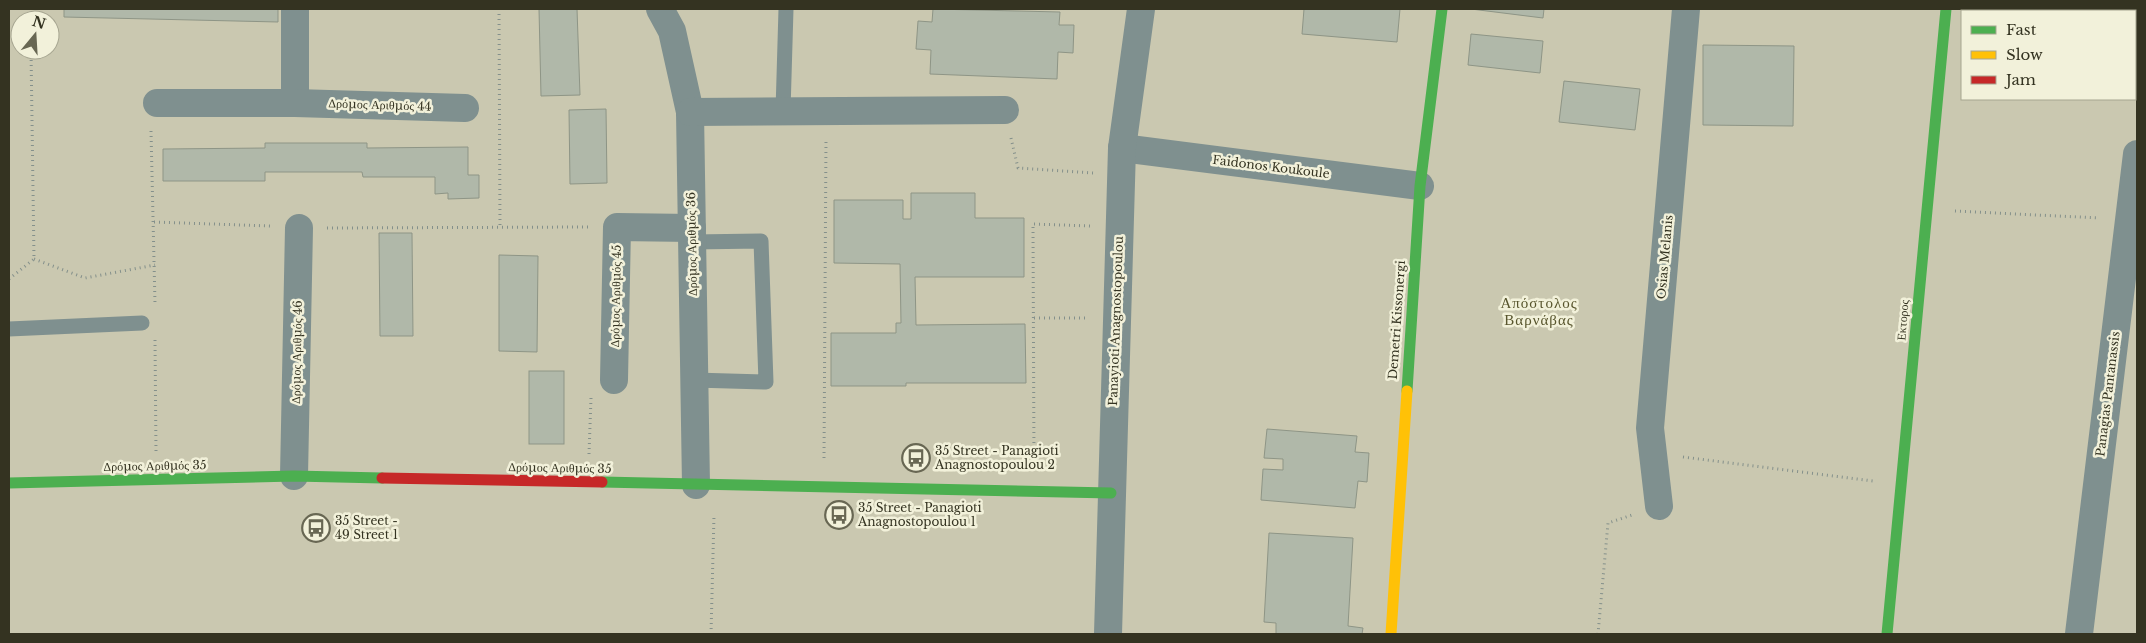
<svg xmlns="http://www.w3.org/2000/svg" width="2146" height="643" viewBox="0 0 2146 643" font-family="'Libre Baskerville',serif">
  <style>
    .building { fill: #b0b8a9; stroke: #8e9586 }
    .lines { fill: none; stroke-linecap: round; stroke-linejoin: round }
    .path { stroke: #84908b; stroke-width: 3; stroke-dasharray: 1 4; stroke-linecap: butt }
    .lane { stroke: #7f908f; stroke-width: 15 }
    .street { stroke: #7f908f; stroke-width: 28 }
    .fast { stroke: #4caf50; stroke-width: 11 }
    .slow { stroke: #ffc107; stroke-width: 11 }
    .jam { stroke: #c62828; stroke-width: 11 }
    .labels { text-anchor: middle; stroke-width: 5; stroke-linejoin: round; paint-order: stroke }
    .street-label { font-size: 12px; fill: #343321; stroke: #f2f1da }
    .poi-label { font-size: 12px; fill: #343321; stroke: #f2f1da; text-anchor: start }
    .quarter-label { font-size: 15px; letter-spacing: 1px; fill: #58552d; stroke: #f2f1da }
  </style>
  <rect width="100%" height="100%" fill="#cac8b0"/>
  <g class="building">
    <polygon points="64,9 278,9 278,22 64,17"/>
    <polygon points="539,9 577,9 580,95 541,96"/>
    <polygon points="933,9 1060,12 1059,25 1074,25 1073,53 1058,52 1057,79 930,74 931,50 916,49 918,21 932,22"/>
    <polygon points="1304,9 1400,9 1397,42 1302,34"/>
    <polygon points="1471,9 1544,9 1543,18"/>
    <polygon points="1471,34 1543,41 1540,73 1468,65"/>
    <polygon points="1703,45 1794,46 1793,126 1703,125"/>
    <polygon points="1564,81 1640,89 1635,130 1559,122"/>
    <polygon points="606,109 607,183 570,184 569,110"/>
    <polygon points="265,143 367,143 367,148 468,147 468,175 479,175 479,198 448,199 448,193 435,194 435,177 363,177 362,172 265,172 265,181 163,181 163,149 265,148"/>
    <polygon points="911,193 975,193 975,218 1024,218 1024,277 915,277 916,325 1025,324 1026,383 906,383 906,386 831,386 831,333 896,333 896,323 901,323 900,264 834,263 834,200 903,200 903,219 911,219"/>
    <polygon points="379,233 412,233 413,336 380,336"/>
    <polygon points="499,255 538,256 537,352 499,351"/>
    <rect x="529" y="371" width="35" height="73"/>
    <polygon points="1267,429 1357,436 1355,452 1369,453 1367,482 1358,481 1355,508 1261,500 1263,469 1283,470 1283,459 1264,458"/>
    <polygon points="1269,533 1353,538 1348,626 1363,628 1362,634 1276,634 1276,623 1264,622"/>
  </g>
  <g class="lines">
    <g class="path">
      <polyline points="30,9 30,20"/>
      <polyline points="499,9 500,227"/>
      <polyline points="151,131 155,304"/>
      <polyline points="1011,138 1018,168 1093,173"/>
      <polyline points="1955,211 2099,218"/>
      <polyline points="154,222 270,226"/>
      <polyline points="327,228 588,227"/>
      <polyline points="34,259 85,278 155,265"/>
      <polyline points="9,279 34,259 31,50"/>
      <polyline points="1034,318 1088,318"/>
      <polyline points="155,340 156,452"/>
      <polyline points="589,454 591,398"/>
      <polyline points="1683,457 1873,481"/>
      <polyline points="824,458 826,139"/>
      <polyline points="1034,463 1033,224 1090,226"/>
      <polyline points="711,634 714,515"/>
      <polyline points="1598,634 1608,523 1632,515"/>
    </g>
    <g class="lane">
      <polyline points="783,111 786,9"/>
      <polyline points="692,242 761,241 766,382 694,380"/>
      <polyline points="9,329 142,323"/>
    </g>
    <g class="street">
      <polyline points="295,9 295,103"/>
      <polyline points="660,9 672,31 690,112 696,485"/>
      <polyline points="157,103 295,103 465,108"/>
      <polyline points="690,112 1005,110"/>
      <polyline points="1122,148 1420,186"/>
      <polyline points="614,380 617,227 692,228"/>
      <polyline points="294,476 299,228"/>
      <polyline points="1659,506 1650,428 1686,9"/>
      <polyline points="1108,634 1122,148 1141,9"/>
      <polyline points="2079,634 2137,154"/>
    </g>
    <g class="fast">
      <polyline points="1407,391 1420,186 1442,9"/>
      <polyline points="602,482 1111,493"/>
      <polyline points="9,483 294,476 382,478"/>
      <polyline points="1887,634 1946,9"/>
    </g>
    <polyline class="slow" points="1391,634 1407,391"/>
    <polyline class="jam" points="382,478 602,482"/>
  </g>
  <defs>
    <symbol id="bus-ring" viewBox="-11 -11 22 22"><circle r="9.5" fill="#f2f1da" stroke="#686753" stroke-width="1.5"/><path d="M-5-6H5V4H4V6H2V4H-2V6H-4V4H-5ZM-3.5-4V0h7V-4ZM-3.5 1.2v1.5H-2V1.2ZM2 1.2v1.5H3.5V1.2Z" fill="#686753"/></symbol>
  </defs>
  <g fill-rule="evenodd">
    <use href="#bus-ring" x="900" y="442" width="32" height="32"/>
    <use href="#bus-ring" x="823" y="499" width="32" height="32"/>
    <use href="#bus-ring" x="300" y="512" width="32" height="32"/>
  </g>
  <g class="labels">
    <g class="street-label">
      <text transform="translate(380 105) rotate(2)" y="4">Δρόμος Αριθμός 44</text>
      <text transform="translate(1271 167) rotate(7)" y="4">Faidonos Koukoule</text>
      <text transform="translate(692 244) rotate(-91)" y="4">Δρόμος Αριθμός 36</text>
      <text transform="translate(1665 257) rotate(-85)" y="4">Osias Melanis</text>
      <text transform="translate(616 296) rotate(-89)" y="4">Δρόμος Αριθμός 45</text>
      <text transform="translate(1397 320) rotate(-86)" y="4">Demetri Kissonergi</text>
      <text transform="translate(1903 320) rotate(-85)" y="4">Εκτορος</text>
      <text transform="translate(1116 321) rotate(-88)" y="4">Panayioti Anagnostopoulou</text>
      <text transform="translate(297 352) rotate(-89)" y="4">Δρόμος Αριθμός 46</text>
      <text transform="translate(2108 394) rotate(-83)" y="4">Panagias Pantanassis</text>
      <text transform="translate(155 466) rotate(-1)" y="4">Δρόμος Αριθμός 35</text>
      <text transform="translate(560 468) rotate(1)" y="4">Δρόμος Αριθμός 35</text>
    </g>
    <g class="poi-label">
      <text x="935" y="455">35 Street - Panagioti<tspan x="935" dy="14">Anagnostopoulou 2</tspan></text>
      <text x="858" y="512">35 Street - Panagioti<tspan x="858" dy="14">Anagnostopoulou 1</tspan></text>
      <text x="335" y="525">35 Street -<tspan x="335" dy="14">49 Street 1</tspan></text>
    </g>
    <g class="quarter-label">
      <text x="1539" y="308">Απόστολος<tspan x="1539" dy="17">Βαρνάβας</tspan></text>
    </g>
  </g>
  <rect width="2146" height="643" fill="none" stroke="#343321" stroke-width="20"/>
  <rect x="1961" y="10" width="175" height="90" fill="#f2f1da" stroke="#a6a590"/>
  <rect x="1971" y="26" width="25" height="8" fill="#4caf50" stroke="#a6a590"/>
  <text x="2006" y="35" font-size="15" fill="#343321">Fast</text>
  <rect x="1971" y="51" width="25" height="8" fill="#ffc107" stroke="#a6a590"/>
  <text x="2006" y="60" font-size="15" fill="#343321">Slow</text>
  <rect x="1971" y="76" width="25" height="8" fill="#c62828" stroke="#a6a590"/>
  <text x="2006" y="85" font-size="15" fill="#343321">Jam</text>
  <g transform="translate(35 35) rotate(18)"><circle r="24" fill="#f2f1da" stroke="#a6a590"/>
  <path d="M0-4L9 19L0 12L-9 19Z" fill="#686753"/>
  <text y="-8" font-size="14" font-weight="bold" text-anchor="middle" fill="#343321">N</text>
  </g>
</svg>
